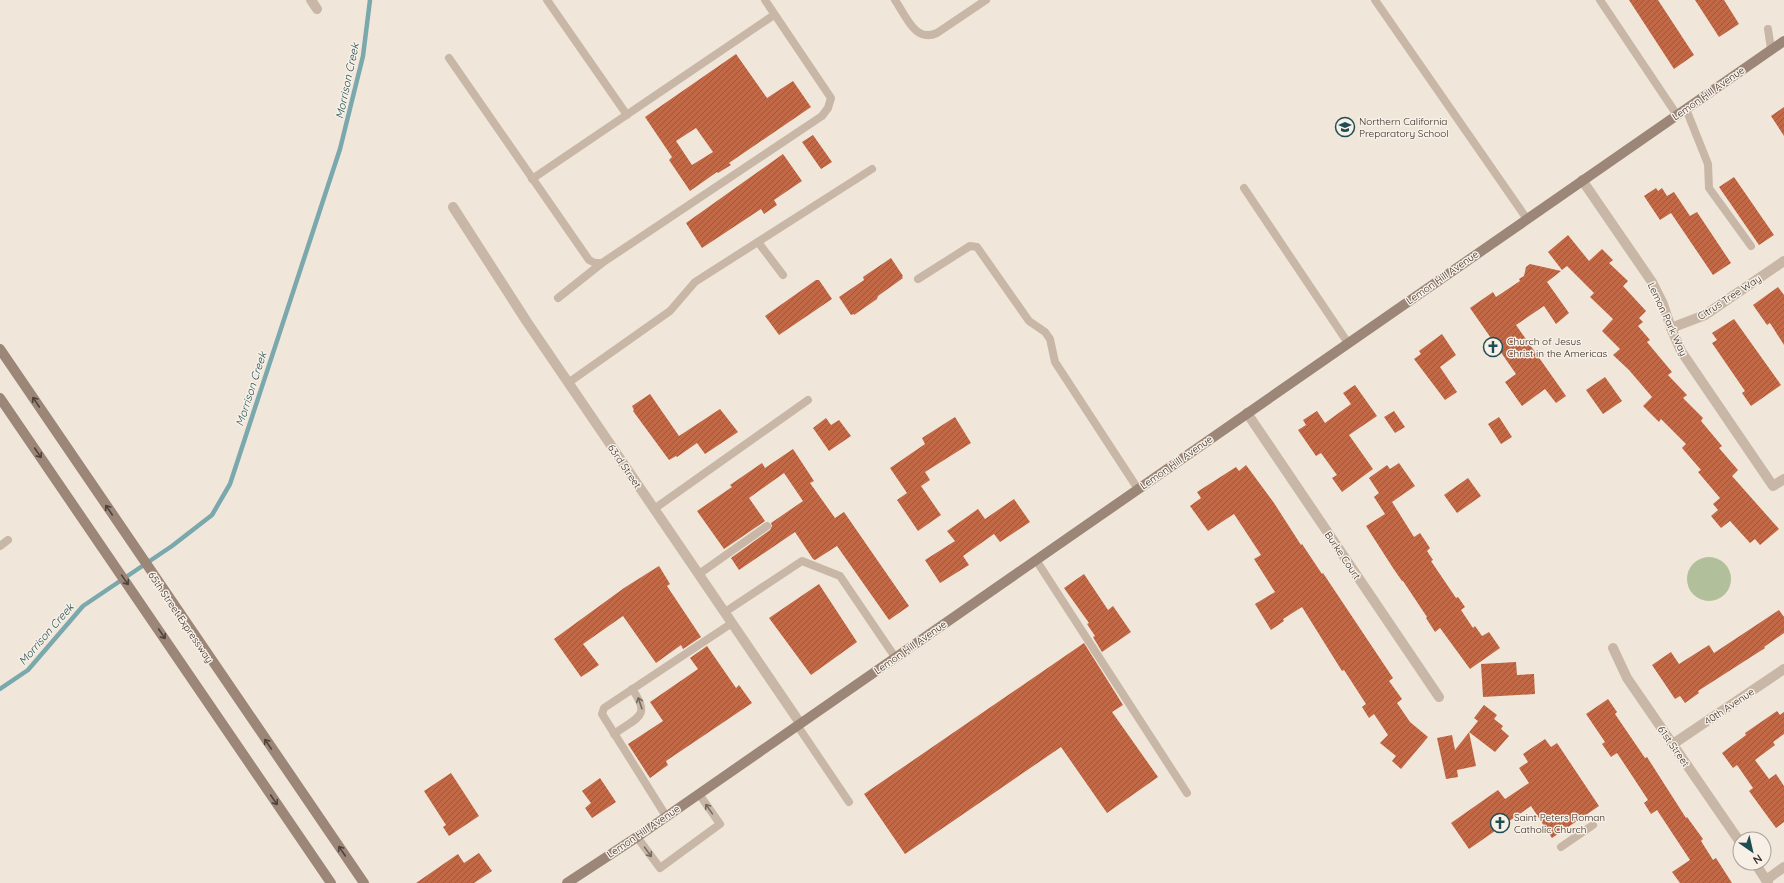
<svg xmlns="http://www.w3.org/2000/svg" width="1784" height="883" viewBox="0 0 1784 883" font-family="Quicksand,sans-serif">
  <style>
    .grass { fill: #b1bf9a }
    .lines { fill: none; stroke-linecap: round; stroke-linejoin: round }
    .stream { stroke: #7aa8ac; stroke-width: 4.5 }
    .building { fill: url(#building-hatch); fill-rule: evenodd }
    .lane { stroke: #c8b7a6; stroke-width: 8 }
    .street { stroke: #c8b7a6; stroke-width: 10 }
    .secondary { stroke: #9b8678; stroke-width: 10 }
    .oneway { stroke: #4e423b }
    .oneway2 { stroke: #776b60 }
    .labels { text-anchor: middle; stroke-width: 3; stroke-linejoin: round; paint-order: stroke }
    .street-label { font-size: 10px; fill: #342c27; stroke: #f8f0e6 }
    .poi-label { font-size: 10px; fill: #342c27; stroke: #f8f0e6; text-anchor: start }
    .water-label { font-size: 11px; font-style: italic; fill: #1e4e54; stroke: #f8f0e6 }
  </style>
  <defs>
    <pattern id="building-hatch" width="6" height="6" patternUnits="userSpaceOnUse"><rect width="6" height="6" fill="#c16947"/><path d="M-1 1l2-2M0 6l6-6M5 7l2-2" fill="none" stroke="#9e573b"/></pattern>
  </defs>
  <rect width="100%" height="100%" fill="#f0e7da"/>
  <circle class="grass" cx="1709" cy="579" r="22"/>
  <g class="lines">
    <polyline class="stream" points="0,689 28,670 83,606 172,546 212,515 230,484 340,149 363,56 370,0"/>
  </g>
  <g class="building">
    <polygon points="1629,0 1658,0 1694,55 1674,69"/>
    <polygon points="1695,0 1724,0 1739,24 1719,37"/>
    <path d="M736 54 767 98 793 81 811 107 729 163 731 165 718 173 717 172 690 191 669 160 672 157 645 117ZM696 128 713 152 692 165 676 141Z"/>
    <polygon points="1784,107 1784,136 1771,116"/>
    <polygon points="813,135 832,162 821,169 802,142"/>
    <polygon points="783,154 802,181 774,200 777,205 764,214 761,209 702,248 686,223"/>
    <polygon points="1734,177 1774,235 1759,245 1719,187"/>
    <polygon points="1656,188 1658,191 1662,188 1667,196 1674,192 1690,216 1697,212 1731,263 1713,275 1671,213 1660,220 1644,196"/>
    <polygon points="1568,235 1589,261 1602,249 1613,260 1609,263 1628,281 1623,286 1646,311 1639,318 1643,322 1638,326 1650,340 1647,342 1672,372 1668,375 1687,395 1683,398 1703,418 1701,421 1722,446 1719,448 1738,470 1732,476 1779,529 1760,545 1755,539 1750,543 1730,521 1721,528 1711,516 1718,510 1713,504 1720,498 1698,472 1701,470 1682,448 1686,444 1661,419 1659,422 1643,406 1652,397 1629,370 1613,355 1620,349 1602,331 1613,319 1590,297 1594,293 1567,266 1562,270 1548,252"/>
    <polygon points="891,258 903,276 902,277 903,278 878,296 877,299 854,315 854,314 851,315 839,297 864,280 863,277"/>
    <polygon points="1530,264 1561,271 1547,282 1569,313 1556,324 1544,306 1516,325 1566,396 1556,403 1545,389 1522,406 1505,382 1516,374 1470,308 1493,292 1496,297 1520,281 1519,279 1524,276 1526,267"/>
    <polygon points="816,280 819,280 832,299 779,335 765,316"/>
    <polygon points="1778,287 1784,295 1784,345 1770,323 1767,325 1753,305"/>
    <polygon points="1734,319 1781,385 1751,406 1742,393 1745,391 1712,343 1717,340 1712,333"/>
    <polygon points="1442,334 1456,355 1440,367 1457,392 1445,400 1414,359 1421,354 1419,351"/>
    <polygon points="1605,377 1622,401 1603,414 1586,390"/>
    <polygon points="1355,385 1377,416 1349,435 1373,469 1342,492 1332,478 1337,475 1321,453 1316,456 1298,430 1306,425 1303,420 1317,411 1325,423 1351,404 1343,393"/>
    <polygon points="650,394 679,436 720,409 738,432 705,454 697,443 677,457 676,456 669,460 633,411 634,410 632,406"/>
    <polygon points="1394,411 1405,427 1395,433 1384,417"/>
    <polygon points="955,417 971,443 925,472 930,480 921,486 941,515 918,531 897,500 907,493 890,468 925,444 922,438"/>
    <polygon points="1499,417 1512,437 1501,444 1488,424"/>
    <polygon points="826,418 831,425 839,420 851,436 829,451 813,428"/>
    <polygon points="793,449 814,481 810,483 835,518 844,512 909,606 889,620 837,546 815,560 813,559 795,532 739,570 731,558 770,530 772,526 771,523 803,501 784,473 749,498 765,521 724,549 697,511 732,487 730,485 762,463 765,468"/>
    <polygon points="1399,463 1415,486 1392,502 1414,537 1420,533 1430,548 1427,551 1433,560 1431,561 1456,598 1458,597 1465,607 1461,610 1473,628 1475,626 1482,636 1489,632 1500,648 1470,669 1440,628 1435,632 1426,618 1427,617 1403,581 1402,581 1393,568 1366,526 1385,514 1374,497 1379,493 1369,478 1387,465 1390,469"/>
    <polygon points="1246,465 1274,503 1301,545 1302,544 1322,574 1323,573 1393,678 1389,681 1402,699 1397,703 1410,722 1428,737 1401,769 1392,761 1396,756 1380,743 1388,735 1374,714 1369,718 1362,707 1366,704 1344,670 1342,671 1302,607 1283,619 1284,621 1271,630 1255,604 1275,592 1254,559 1261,555 1234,514 1208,531 1190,506 1201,498 1197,492 1236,467 1239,471"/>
    <polygon points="1468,478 1481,496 1457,513 1444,495"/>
    <polygon points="1014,499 1030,522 1000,542 994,534 963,556 969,565 940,583 925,560 955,541 947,531 978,509 985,519"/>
    <polygon points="659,566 670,584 667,586 701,637 683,649 681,645 656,663 623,616 583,644 599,665 581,677 554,639 624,588"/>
    <polygon points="1084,574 1108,610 1113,606 1131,632 1102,652 1093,637 1095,636 1087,624 1089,623 1064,588"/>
    <polygon points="819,584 857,642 811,675 769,618"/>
    <polygon points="1779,610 1784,617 1784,633 1764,647 1765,648 1698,691 1699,693 1685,703 1680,696 1675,699 1652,665 1671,652 1679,664 1709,645 1714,653"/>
    <polygon points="1084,643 1123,705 1112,712 1158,777 1107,813 1061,747 905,854 864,794"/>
    <polygon points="707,646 736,688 739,685 752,703 666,761 668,765 650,778 628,744 663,721 650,702 698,669 690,658"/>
    <polygon points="1516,662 1517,675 1534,674 1535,694 1483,697 1481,664"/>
    <polygon points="1608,699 1617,712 1615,714 1645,758 1647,757 1686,818 1687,817 1703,839 1701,841 1713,860 1716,858 1732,883 1680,883 1672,872 1690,860 1657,810 1651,814 1644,803 1648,800 1629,771 1617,753 1611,757 1602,744 1605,742 1586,714"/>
    <polygon points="1484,705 1497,715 1494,719 1503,726 1501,729 1509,736 1495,752 1469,732 1476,766 1457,770 1458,777 1446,779 1437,738 1452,735 1455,750 1478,721 1474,718"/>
    <polygon points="1777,711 1780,715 1784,712 1784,734 1773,742 1775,745 1755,760 1769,779 1776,774 1784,786 1784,822 1776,828 1749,791 1753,788 1737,765 1733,768 1722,753 1746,735 1745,733"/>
    <polygon points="1545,739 1551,747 1557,743 1599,806 1552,838 1531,806 1469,849 1451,823 1498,790 1505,799 1529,783 1519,768 1528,762 1523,754"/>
    <polygon points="451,773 479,816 449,836 443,827 446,825 424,791"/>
    <polygon points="600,778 616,802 592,818 585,808 591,803 582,791"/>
    <polygon points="479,853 492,871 474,883 416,883 458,854 464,863"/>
  </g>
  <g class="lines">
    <g class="lane">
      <polyline points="547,0 627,115"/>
      <path d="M895 0C906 16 915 43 937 33L986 0"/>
      <polyline points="1375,0 1527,219"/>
      <polyline points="1600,0 1677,115"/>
      <polyline points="1768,29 1771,49"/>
      <polyline points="449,58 589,260 595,263 602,263 822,116 828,108 831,98 765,0"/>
      <polyline points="1686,109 1708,164 1709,188 1751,246"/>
      <polyline points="532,179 774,15"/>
      <polyline points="1244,188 1348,343"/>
      <polyline points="758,242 783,275"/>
      <polyline points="918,279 970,246 977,247 1029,321 1045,332 1050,339 1055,362 1138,489"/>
      <polyline points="558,298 602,263"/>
      <polyline points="568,383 670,311 695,282 872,169"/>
      <polyline points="654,509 808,400"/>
      <polyline points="0,546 8,540"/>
      <polyline points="1036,560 1187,793"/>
      <polyline points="699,574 767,526"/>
      <polyline points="725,612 802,561 840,576 895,657"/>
      <polyline points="797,725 849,802"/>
      <path d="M614 734C637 717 652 717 632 689"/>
      <polyline points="666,816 602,714 604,708 732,623"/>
      <polyline points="637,837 660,868 720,824 699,794"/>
      <polyline points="1561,847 1593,825"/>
    </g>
    <g class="street">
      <polyline points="311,0 317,9"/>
      <polyline points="1582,180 1652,282 1663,304 1671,328 1681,351 1773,486 1784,479"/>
      <polyline points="453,207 527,322 800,723"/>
      <polyline points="1671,328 1705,315 1784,261"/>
      <polyline points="1247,413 1439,697"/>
      <polyline points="1613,648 1627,678 1740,842"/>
      <polyline points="1673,744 1784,669"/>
      <polyline points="1755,863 1768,883"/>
      <polyline points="1766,880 1784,867"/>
    </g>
    <g class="secondary">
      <polyline points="0,349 364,883"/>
      <polyline points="0,398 331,883"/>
      <polyline points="567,883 637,837 1784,41"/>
    </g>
  </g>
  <defs><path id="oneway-shaft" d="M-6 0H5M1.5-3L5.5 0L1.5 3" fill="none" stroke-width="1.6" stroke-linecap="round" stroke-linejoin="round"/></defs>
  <g class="oneway">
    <use href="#oneway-shaft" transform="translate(36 402) rotate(-124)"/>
    <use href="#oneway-shaft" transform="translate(38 453) rotate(56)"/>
    <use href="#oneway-shaft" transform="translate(109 510) rotate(-124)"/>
    <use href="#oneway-shaft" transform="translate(125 580) rotate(55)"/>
    <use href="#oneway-shaft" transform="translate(162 634) rotate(56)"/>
    <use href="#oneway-shaft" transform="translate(268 744) rotate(-124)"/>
    <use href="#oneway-shaft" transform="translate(274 800) rotate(56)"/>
    <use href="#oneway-shaft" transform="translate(342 851) rotate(-124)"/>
  </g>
  <g class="oneway2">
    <use href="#oneway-shaft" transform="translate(640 703) rotate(-109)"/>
    <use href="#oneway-shaft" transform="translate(709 809) rotate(-125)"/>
    <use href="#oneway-shaft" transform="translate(648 852) rotate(54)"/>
  </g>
  <defs>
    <symbol id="school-ring" viewBox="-11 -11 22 22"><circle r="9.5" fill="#f8f0e6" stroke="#1e4e54" stroke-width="1.5"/><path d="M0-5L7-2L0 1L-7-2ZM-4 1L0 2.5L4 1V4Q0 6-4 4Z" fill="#1e4e54"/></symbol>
    <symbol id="church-ring" viewBox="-11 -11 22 22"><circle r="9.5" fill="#f8f0e6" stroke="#1e4e54" stroke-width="1.5"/><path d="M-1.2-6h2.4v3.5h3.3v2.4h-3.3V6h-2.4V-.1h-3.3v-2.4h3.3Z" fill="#1e4e54"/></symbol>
  </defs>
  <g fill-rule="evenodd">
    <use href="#school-ring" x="1334" y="116" width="22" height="22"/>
    <use href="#church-ring" x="1482" y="336" width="22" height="22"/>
    <use href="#church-ring" x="1489" y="812" width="22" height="22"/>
  </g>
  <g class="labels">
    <g class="street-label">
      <text transform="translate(1708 93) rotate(-35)" y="4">Lemon Hill Avenue</text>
      <text transform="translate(1442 277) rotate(-35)" y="4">Lemon Hill Avenue</text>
      <text transform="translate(1729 297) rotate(-33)" y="4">Citrus Tree Way</text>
      <text transform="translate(1668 319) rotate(65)" y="4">Lemon Park Way</text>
      <text transform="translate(1176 462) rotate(-35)" y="4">Lemon Hill Avenue</text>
      <text transform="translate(625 466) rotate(56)" y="4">63rd Street</text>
      <text transform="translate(1343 555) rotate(56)" y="4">Burke Court</text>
      <text transform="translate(181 617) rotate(56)" y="4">65th Street Expressway</text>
      <text transform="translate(910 647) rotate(-35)" y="4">Lemon Hill Avenue</text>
      <text transform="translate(1729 706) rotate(-34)" y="4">40th Avenue</text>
      <text transform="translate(1674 746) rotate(55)" y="4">61st Street</text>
      <text transform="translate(643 831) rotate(-34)" y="4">Lemon Hill Avenue</text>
    </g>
    <g class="poi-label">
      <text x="1359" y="125">Northern California<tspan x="1359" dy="12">Preparatory School</tspan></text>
      <text x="1507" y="345">Church of Jesus<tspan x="1507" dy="12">Christ in the Americas</tspan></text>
      <text x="1514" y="821">Saint Peters Roman<tspan x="1514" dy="12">Catholic Church</tspan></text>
    </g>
    <g class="water-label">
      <text transform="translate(347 81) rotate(-78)" y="4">Morrison Creek</text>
      <text transform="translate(251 389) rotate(-72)" y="4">Morrison Creek</text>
      <text transform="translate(46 634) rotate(-49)" y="4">Morrison Creek</text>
    </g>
  </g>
  <g transform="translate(1752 851) rotate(146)"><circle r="19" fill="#f8f0e6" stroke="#aaa29a"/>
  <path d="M0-3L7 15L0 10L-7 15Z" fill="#1e4e54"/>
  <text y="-6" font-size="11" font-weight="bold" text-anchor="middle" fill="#342c27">N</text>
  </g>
</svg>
